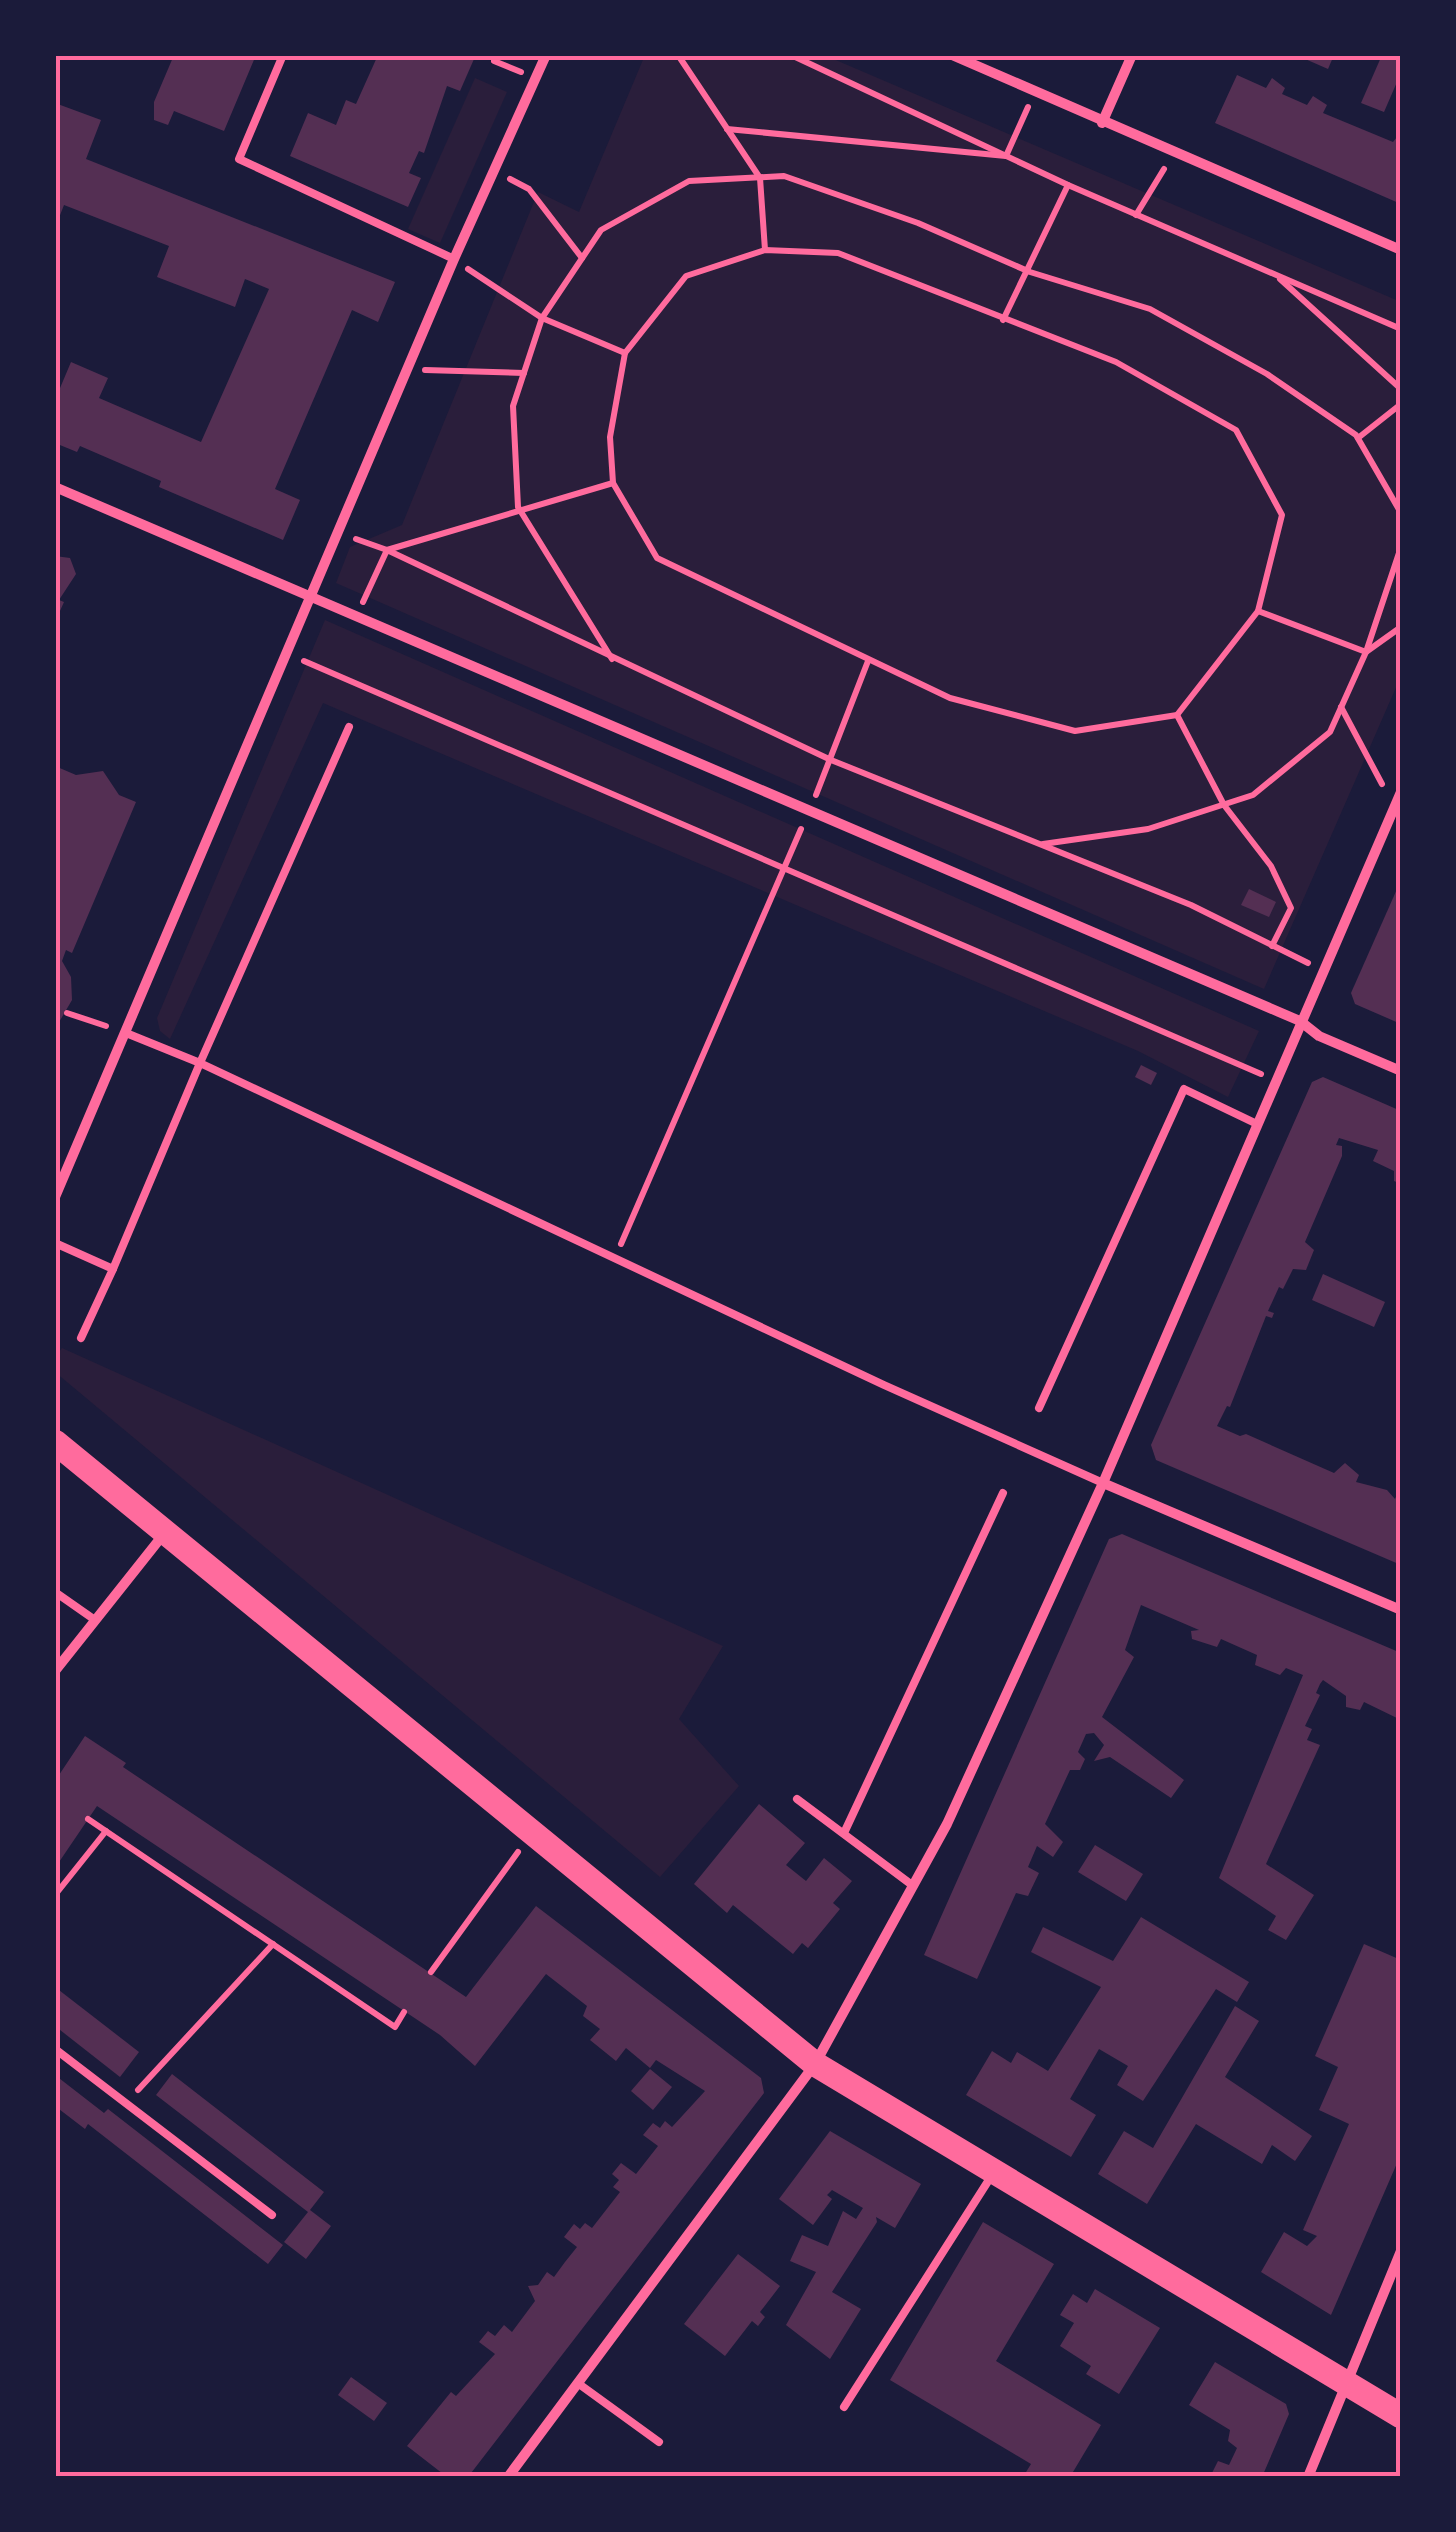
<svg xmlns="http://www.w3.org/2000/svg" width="1456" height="2532" viewBox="0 0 1456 2532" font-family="'Source Sans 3',sans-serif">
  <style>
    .green { fill: #2a1e3b }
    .building { fill: #542f53 }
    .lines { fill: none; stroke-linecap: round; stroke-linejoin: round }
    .path { stroke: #ff6b9d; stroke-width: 6 }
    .service { stroke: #ff6b9d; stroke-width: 8 }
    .minor { stroke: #ff6b9d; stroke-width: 10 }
    .primary { stroke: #ff6b9d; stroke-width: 25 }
    .neatline { fill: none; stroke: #ff6b9d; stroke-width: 4 }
  </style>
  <rect width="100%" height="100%" fill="#1b1b3a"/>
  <g class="green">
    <polygon points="645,55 824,55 1401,302 1401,676 1264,989 336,583 350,547 402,525 538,192 579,212"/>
    <polygon points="475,78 507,92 440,243 408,229"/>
    <polygon points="325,620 1259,1031 1228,1097 1138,1051 323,703 170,1039 160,1031 157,1018"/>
    <polygon points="62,1348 723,1646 679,1719 739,1786 660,1877 55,1372 55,1357"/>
  </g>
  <g class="building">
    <polygon points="174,55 256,55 224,131 174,111 168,125 154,120 154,102"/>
    <polygon points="378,55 464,55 474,59 460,91 447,86 424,153 419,151 409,173 421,178 408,207 290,156 308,113 336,125 346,100 356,104"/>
    <polygon points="1296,55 1334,55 1328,69"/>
    <polygon points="1382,55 1401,55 1401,84 1397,82 1384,112 1361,103"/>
    <polygon points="1237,75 1266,88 1272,78 1285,88 1282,94 1307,105 1313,96 1327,105 1323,113 1393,142 1401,132 1401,204 1215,123"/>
    <polygon points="55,103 101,120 86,159 395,282 378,322 352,310 275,489 300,500 283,540 159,487 161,481 80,446 77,452 55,443 55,400 71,362 108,378 99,398 201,442 269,289 245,279 235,307 157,277 169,246 64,205 55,228"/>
    <polygon points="55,556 70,558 76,574 59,600 64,602 55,622"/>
    <polygon points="55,766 76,775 103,771 119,795 136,802 72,953 66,950 62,961 71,977 72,1000 55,1029"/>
    <polygon points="1401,880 1401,1024 1355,1004 1351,993"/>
    <polygon points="1249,889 1276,902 1269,917 1241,905"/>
    <polygon points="1141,1065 1157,1073 1151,1085 1135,1077"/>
    <polygon points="1323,1077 1401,1111 1401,1184 1394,1181 1394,1171 1373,1161 1378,1150 1339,1138 1336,1145 1342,1146 1342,1156 1305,1242 1314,1250 1306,1270 1293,1269 1283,1289 1279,1287 1268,1311 1274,1313 1272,1318 1266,1316 1230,1407 1227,1406 1217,1426 1240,1436 1246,1434 1334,1473 1345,1463 1359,1475 1356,1482 1387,1490 1395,1499 1401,1486 1401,1565 1156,1460 1151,1445 1312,1082"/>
    <polygon points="1323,1274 1385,1302 1374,1327 1312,1300"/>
    <polygon points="1122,1534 1401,1653 1401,1720 1364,1702 1360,1710 1346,1707 1346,1696 1323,1680 1320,1684 1316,1693 1320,1695 1305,1726 1312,1729 1307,1740 1320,1745 1266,1864 1314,1895 1286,1940 1268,1930 1276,1916 1219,1878 1303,1675 1286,1668 1280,1675 1255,1665 1257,1655 1221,1639 1217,1647 1192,1639 1191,1631 1199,1630 1141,1605 1125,1650 1134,1657 1102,1717 1184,1780 1171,1798 1110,1757 1094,1761 1104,1745 1094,1733 1086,1734 1078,1752 1085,1759 1080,1770 1070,1770 1045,1824 1063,1842 1053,1857 1037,1846 1028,1867 1039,1873 1028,1896 1016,1893 977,1979 924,1955 1109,1539"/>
    <polygon points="85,1736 126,1763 123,1767 466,1997 536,1906 761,2078 764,2093 468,2477 447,2477 407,2446 451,2392 456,2396 495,2354 479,2342 488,2331 495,2336 504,2325 512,2332 535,2301 528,2286 538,2285 547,2272 554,2277 565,2262 577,2247 564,2237 574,2224 580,2229 585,2223 592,2228 620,2192 613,2187 619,2180 612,2174 621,2163 636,2174 658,2146 643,2135 653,2123 660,2128 665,2121 672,2127 705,2091 656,2060 650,2068 626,2048 616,2061 590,2040 600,2029 583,2016 587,2006 546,1974 475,2066 440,2035 97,1806 55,1868 55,1781"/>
    <polygon points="759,1804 805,1843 786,1865 806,1881 824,1858 852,1881 833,1903 840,1909 808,1948 802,1943 793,1954 733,1905 727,1913 694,1884"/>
    <polygon points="1095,1845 1143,1874 1126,1901 1078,1872"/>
    <polygon points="1141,1917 1249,1982 1237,2002 1216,1989 1143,2101 1117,2085 1128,2066 1099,2049 1070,2099 1096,2115 1071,2157 966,2095 992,2051 1011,2063 1017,2052 1048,2071 1101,1987 1031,1952 1043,1927 1113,1961"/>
    <polygon points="1364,1944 1401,1960 1401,2154 1331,2315 1261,2272 1284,2232 1307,2246 1317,2236 1303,2230 1349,2124 1319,2110 1338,2067 1315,2056"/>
    <polygon points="55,1987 139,2052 120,2077 55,2026"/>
    <polygon points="1235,2006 1259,2021 1225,2077 1312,2136 1295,2161 1272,2145 1262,2164 1196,2124 1147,2204 1098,2174 1124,2131 1153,2148"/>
    <polygon points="650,2069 672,2087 653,2110 631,2091"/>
    <polygon points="172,2074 324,2192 310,2210 331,2226 306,2259 284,2242 308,2212 156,2095"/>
    <polygon points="55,2075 104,2113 108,2109 283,2245 268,2264 88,2124 85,2129 55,2106"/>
    <polygon points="830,2131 921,2184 895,2228 876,2217 877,2222 832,2292 861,2309 830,2359 786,2325 816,2272 790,2261 802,2235 828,2246 843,2211 856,2219 863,2208 832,2190 827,2195 832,2199 813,2225 779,2199"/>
    <polygon points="983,2222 1054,2264 996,2361 1101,2425 1070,2477 1023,2477 1031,2464 890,2380"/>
    <polygon points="738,2254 780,2286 760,2312 765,2317 758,2326 752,2321 725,2356 684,2324"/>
    <polygon points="1095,2289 1160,2328 1119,2394 1086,2374 1091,2366 1060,2346 1074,2323 1060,2315 1073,2294 1087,2303"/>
    <polygon points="1215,2362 1286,2404 1289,2414 1262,2477 1210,2477 1218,2461 1229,2465 1237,2448 1228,2441 1230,2430 1189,2405"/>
    <polygon points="351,2377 387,2403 374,2421 338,2395"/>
  </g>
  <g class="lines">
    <g class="path">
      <polyline points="678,55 760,178 765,250"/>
      <polyline points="791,55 1068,185 1401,329"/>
      <polyline points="494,61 521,72"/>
      <polyline points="727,129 1006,156 1028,107"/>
      <polyline points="510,179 529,189 582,258"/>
      <polyline points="1136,215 1164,169"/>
      <polygon points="765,250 838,253 1116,362 1236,430 1282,515 1258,611 1177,715 1075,731 950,698 657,558 613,483 610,437 625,353 686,276"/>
      <polyline points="468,269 542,318 625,353"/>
      <polyline points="1280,279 1401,389"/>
      <polyline points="1003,320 1068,185"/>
      <polyline points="425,370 524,373"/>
      <polyline points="1358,438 1401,404"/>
      <polyline points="356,539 387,550 613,483"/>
      <polyline points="363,602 387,550 831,760 1191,905 1308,963"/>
      <polyline points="1258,611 1366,652 1401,627"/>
      <polyline points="612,659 518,507 513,406 542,318 601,230 689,181 784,176 918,223 1030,272 1150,309 1267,374 1356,435 1401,513"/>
      <polyline points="304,661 1261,1074"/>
      <polyline points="1341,707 1382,784"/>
      <polyline points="1177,715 1224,805 1271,866 1291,908 1272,946"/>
      <polyline points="816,795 868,661"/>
      <polyline points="1043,844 1148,829 1253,795 1330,732 1366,652 1401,547"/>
      <polyline points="67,1013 106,1026"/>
      <polyline points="621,1244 801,829"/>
      <polyline points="88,1819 395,2027 404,2012"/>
      <polyline points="55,1895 106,1831"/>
      <polyline points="431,1972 518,1852"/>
      <polyline points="138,2090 273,1944"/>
    </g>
    <g class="service">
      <polyline points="283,55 239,159 454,259"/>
      <polyline points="126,1033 200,1063 349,727"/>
      <polyline points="55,1243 113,1269 81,1338"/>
      <polyline points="113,1269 200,1063 884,1385 1103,1483"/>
      <polyline points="1039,1408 1184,1089 1257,1124"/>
      <polyline points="55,1592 95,1620"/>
      <polyline points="797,1799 912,1885"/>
      <polyline points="844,1833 1003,1493"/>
      <polyline points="55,2049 272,2215"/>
      <polyline points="579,2384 659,2442"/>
      <polyline points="844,2407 992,2175"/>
    </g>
    <g class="minor">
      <polyline points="952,55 1401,250"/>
      <polyline points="1102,123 1132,55"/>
      <polyline points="55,487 1300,1021 1319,1036 1401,1071"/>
      <polyline points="55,1197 454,259 546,55"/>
      <polyline points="1103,1483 1401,1610"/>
      <polyline points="55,1671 163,1535"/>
      <polyline points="508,2477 815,2064 947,1824 1103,1483 1401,792"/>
      <polyline points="1308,2477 1401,2251"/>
    </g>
    <polyline class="primary" points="55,1442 815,2064 1401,2416"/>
  </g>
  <rect width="1456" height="2532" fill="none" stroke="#1b1b3a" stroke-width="115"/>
  <rect x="58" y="58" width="1340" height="2416" class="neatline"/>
</svg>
